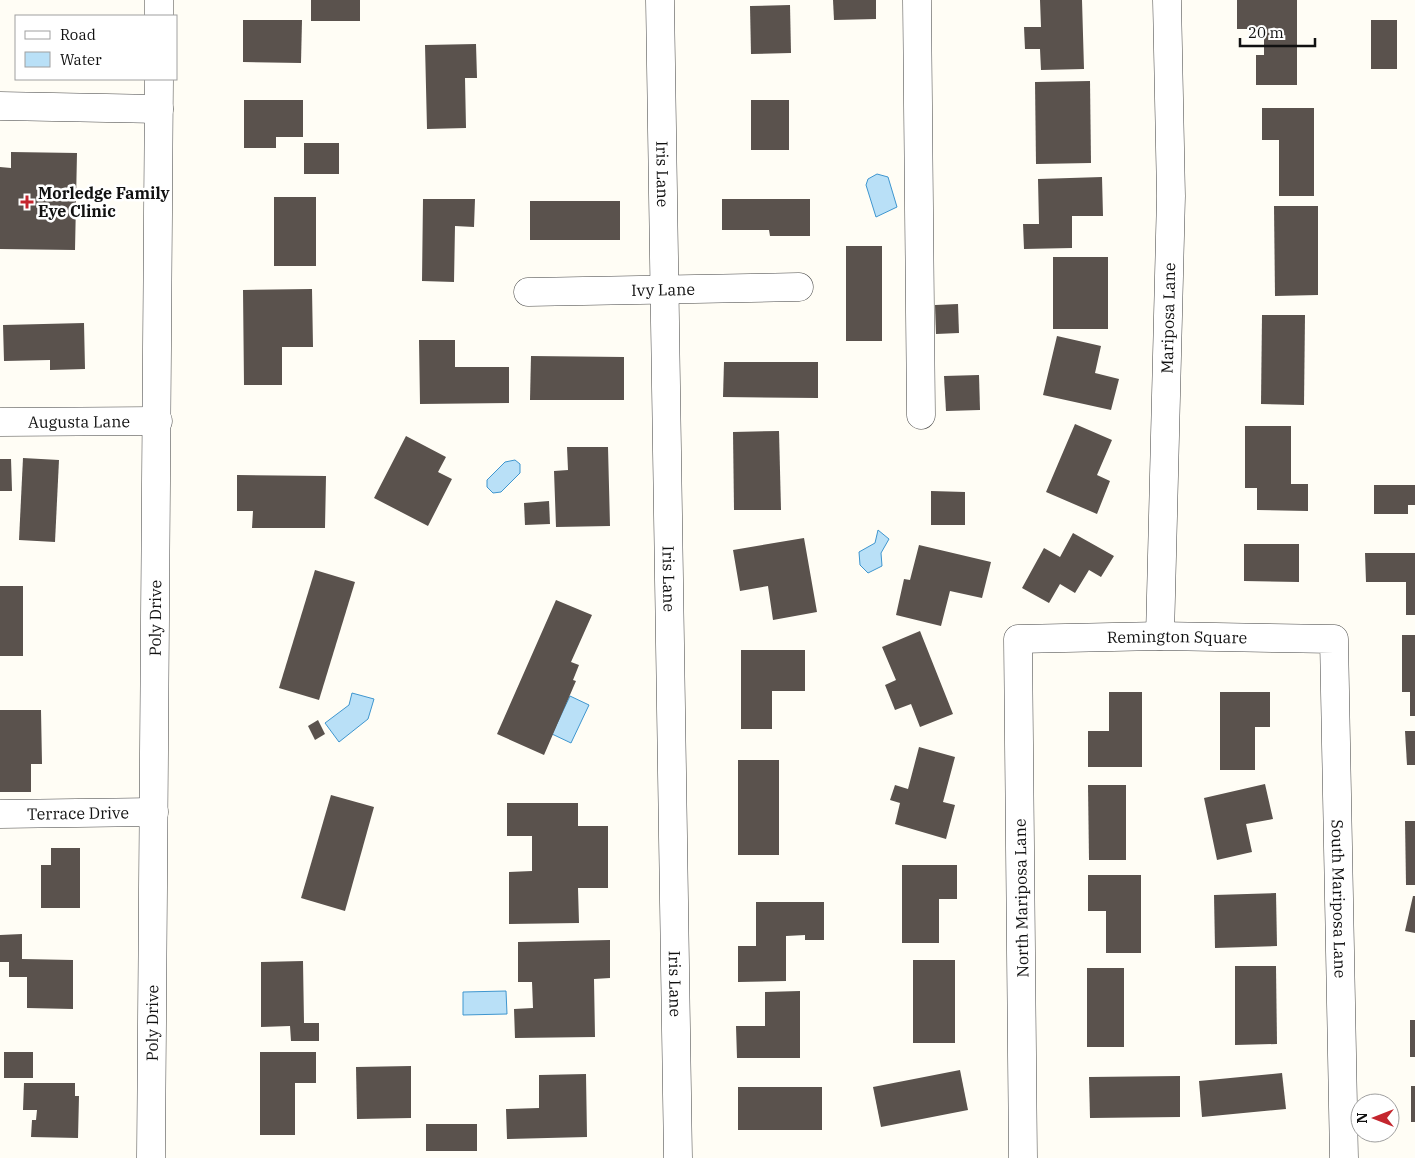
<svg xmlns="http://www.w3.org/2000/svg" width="1415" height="1158" viewBox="0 0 1415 1158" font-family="'IBM Plex Serif',serif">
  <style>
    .water { fill: #b9e0f7; stroke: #3f96cf }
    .building { fill: #5a524d }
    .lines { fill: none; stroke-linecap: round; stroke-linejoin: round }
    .minor-casing { stroke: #444; stroke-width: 29 }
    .minor { stroke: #fff; stroke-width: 28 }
    .poi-dot { fill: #c4262e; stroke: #fff; stroke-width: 2 }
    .labels { text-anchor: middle; stroke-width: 5; stroke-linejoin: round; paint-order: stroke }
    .street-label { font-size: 16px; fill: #111; stroke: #fff }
    .poi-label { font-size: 16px; font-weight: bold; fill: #111; stroke: #fff; text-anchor: start }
  </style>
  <rect width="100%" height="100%" fill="#fffdf5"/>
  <g class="water">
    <polygon points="877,174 888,177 897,207 876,217 866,185 868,179"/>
    <polygon points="515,460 520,464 520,473 501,492 493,493 487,487 487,480 505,462"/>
    <polygon points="878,530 889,539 881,553 882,566 868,573 860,565 859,552 875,543"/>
    <polygon points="352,693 374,699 368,719 339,742 325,723 349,705"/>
    <polygon points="570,696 589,705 571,743 552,734"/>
    <polygon points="506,991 507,1014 463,1015 463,992"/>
  </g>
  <g class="building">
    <rect x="311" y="0" width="49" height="21"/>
    <polygon points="833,0 876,0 876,19 834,20"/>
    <polygon points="1040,0 1082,0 1084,69 1041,70 1040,49 1025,49 1024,27 1041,27"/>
    <polygon points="1237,0 1297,0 1297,85 1256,85 1256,55 1264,55 1264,29 1237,29"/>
    <polygon points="790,5 791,53 751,54 750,6"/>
    <polygon points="243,20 302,20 301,63 243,62"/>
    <rect x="1371" y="20" width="26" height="49"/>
    <polygon points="476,44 477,78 465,78 466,128 427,129 425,45"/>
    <polygon points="1090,81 1091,163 1036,164 1035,82"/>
    <polygon points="244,100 303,100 303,137 276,137 276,148 244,148"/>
    <rect x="751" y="100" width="38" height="50"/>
    <polygon points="1262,108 1314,108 1314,196 1279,196 1279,140 1262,140"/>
    <rect x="304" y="143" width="35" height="31"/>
    <polygon points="11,152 77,153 75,250 0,249 0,167 11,168"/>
    <polygon points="1102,177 1103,216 1072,216 1072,248 1024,249 1023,224 1039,224 1038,179"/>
    <rect x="274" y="197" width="42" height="69"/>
    <polygon points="423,199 475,199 474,227 455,226 454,282 422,281"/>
    <polygon points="722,199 810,199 810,236 770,236 769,230 722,230"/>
    <rect x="530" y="201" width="90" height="39"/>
    <polygon points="1274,206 1318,206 1318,295 1275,296"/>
    <rect x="846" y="246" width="36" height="95"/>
    <rect x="1053" y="257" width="55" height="72"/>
    <polygon points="312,289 313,347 282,347 282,385 244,385 243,290"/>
    <polygon points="958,304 959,333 936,334 935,305"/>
    <polygon points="1262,315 1305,315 1304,405 1261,404"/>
    <polygon points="84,323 85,369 50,370 50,360 4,361 3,325"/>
    <polygon points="1057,336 1101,346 1095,373 1119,379 1111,410 1043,395"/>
    <polygon points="419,340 455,340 455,367 509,367 509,403 420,404"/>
    <polygon points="531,356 624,357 624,400 530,400"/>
    <polygon points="724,362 818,362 818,398 723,397"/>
    <polygon points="979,375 980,410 946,411 944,376"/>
    <polygon points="1075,424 1112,440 1097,475 1110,481 1097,514 1046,492"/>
    <polygon points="1245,426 1291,426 1291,484 1308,484 1308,511 1257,510 1257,488 1245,488"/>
    <polygon points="779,431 781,510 734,510 733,432"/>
    <polygon points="406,436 446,457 438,472 452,479 428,526 374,498"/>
    <polygon points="567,447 608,447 610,526 556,527 554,471 568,470"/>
    <polygon points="23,458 59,460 55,542 19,540"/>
    <polygon points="0,459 11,459 12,491 0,491"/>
    <polygon points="237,475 326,476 325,528 252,528 253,511 237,511"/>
    <polygon points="1374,485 1415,485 1415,505 1408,505 1408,514 1374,514"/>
    <polygon points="931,491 965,492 965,525 931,525"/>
    <polygon points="549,501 550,524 525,525 524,503"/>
    <polygon points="1073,533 1114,556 1101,577 1089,570 1075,593 1060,584 1049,603 1022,588 1044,548 1060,557"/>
    <polygon points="804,538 817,612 773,620 768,586 740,591 733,550"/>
    <polygon points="1244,544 1299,544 1299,582 1244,581"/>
    <polygon points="919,545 991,562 982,598 950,591 941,626 896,615 904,579 910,580"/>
    <polygon points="1365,553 1415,553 1415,615 1406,615 1406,582 1366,582"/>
    <polygon points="315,570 355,582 319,700 279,688"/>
    <rect x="0" y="586" width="23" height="70"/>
    <polygon points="556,600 592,615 571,662 579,665 573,680 576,681 544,755 497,734"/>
    <polygon points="920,631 953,714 920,727 911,704 895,710 885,685 896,680 882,647"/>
    <polygon points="1402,635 1415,635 1415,716 1410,716 1410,692 1402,692"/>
    <polygon points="741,650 805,650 805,691 772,691 772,729 741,729"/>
    <polygon points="1109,692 1142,692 1142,767 1088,767 1088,731 1109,731"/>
    <polygon points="1220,692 1270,692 1270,727 1255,727 1255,770 1220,770"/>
    <polygon points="0,710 41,710 42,764 31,764 31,792 0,792"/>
    <polygon points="318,720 325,734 315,740 308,726"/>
    <polygon points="1405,731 1415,731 1415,765 1407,765"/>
    <polygon points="919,747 955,757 943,802 955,805 946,839 895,824 900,803 890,800 895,785 908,789"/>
    <rect x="738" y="760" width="41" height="95"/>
    <polygon points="1265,784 1273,819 1246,824 1252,852 1217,860 1204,798"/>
    <polygon points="1088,785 1126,785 1126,860 1089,860"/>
    <polygon points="331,795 374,807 345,911 301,898"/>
    <polygon points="507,803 578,803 578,826 608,826 608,888 578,888 579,923 509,924 509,872 532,871 532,836 507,836"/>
    <polygon points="1405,821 1415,821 1415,885 1406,885"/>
    <polygon points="51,848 80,848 80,908 41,908 41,865 51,865"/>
    <polygon points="902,865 957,865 957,899 939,899 939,943 902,943"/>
    <polygon points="1088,875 1141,875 1141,953 1106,953 1106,911 1088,911"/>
    <polygon points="1276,893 1277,946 1215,948 1214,895"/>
    <polygon points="1413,896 1415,896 1415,933 1405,931"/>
    <polygon points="756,902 824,902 824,940 805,940 805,935 786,936 786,981 738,982 738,946 756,946"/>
    <polygon points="22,934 22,959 73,960 73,1009 27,1008 27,977 9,977 9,962 0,962 0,935"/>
    <polygon points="610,940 610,978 594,979 595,1037 515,1038 514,1009 533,1008 532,982 518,982 518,942"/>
    <rect x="913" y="960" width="42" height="83"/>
    <polygon points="303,961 304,1023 319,1023 319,1041 291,1041 290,1026 261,1027 261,962"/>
    <polygon points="1235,966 1276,966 1277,1044 1235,1045"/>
    <rect x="1087" y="968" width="37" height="79"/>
    <polygon points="800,991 800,1058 737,1058 736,1026 765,1026 765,992"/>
    <rect x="1410" y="1020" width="5" height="37"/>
    <rect x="4" y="1052" width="29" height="26"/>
    <polygon points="260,1052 316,1052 316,1083 295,1083 295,1135 260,1135"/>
    <polygon points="411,1066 411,1118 357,1119 356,1067"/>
    <polygon points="960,1070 968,1110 881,1127 873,1087"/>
    <polygon points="1282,1073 1286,1109 1202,1117 1199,1081"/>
    <polygon points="586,1074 587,1137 507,1139 506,1109 539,1108 539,1075"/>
    <polygon points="1180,1076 1180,1117 1090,1118 1089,1077"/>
    <polygon points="24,1083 75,1083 75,1096 79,1096 78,1138 31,1137 32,1120 36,1120 37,1110 23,1110"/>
    <rect x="1411" y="1086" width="4" height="36"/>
    <rect x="738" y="1087" width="84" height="43"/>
    <rect x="426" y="1124" width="51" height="27"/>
  </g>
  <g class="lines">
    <defs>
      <g id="minor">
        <path id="s1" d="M660 0 678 1158"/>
        <polyline points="917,0 921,415"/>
        <polyline points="159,16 159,0"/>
        <polyline points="0,106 159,109"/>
        <path id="s2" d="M528 292 799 287"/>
        <path id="s3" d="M0 422 158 421"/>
        <path id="s4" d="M1160 636 1171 196 1167 0"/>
        <path id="s5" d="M0 814 154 812"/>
        <path id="s6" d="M151 1158 159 79"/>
        <path id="s7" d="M1023 1158 1018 639 1160 636 1334 639 1344 1158"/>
      </g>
    </defs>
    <use href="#minor" class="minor-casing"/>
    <use href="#minor" class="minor"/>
  </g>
  <path class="poi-dot" d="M24.5 194.5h5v5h5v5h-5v5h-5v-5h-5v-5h5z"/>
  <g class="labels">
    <g class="street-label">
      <text dy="6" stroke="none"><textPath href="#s1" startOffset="174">Iris Lane</textPath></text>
      <text dy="6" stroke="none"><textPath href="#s2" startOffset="135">Ivy Lane</textPath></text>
      <text dy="6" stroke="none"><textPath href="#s4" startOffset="318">Mariposa Lane</textPath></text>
      <text dy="6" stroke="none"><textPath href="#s3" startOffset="79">Augusta Lane</textPath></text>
      <text dy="6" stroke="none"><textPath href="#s1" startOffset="579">Iris Lane</textPath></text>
      <text dy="6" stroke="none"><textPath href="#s6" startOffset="540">Poly Drive</textPath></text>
      <text dy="6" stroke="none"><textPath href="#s7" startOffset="678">Remington Square</textPath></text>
      <text dy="6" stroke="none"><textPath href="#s5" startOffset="78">Terrace Drive</textPath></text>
      <text transform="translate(1021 898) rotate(-91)" y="6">North Mariposa Lane</text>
      <text dy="6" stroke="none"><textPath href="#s7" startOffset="1095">South Mariposa Lane</textPath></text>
      <text dy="6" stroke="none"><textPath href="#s1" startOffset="984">Iris Lane</textPath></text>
      <text dy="6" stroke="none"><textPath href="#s6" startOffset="135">Poly Drive</textPath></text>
    </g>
    <g class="poi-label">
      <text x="38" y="199">Morledge Family<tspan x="38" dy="18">Eye Clinic</tspan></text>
    </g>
  </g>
  <rect x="15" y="15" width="162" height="65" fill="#ffffff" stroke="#a0a0a0"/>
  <rect x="25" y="31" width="25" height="8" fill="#ffffff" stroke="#a0a0a0"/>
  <text x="60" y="40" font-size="15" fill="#111111">Road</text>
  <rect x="25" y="52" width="25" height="15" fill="#b9e0f7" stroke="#a0a0a0"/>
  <text x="60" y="65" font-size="15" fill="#111111">Water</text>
  <g transform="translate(1375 1118) rotate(270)"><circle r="24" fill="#ffffff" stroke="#a0a0a0"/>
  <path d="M0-4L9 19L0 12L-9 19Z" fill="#c4262e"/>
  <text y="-8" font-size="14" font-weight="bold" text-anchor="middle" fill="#111111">N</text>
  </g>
  <path d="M1240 38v8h75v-8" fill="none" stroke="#111111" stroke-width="2.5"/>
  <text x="1248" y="38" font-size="15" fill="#111111" stroke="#ffffff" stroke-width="4" paint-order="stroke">20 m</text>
</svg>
